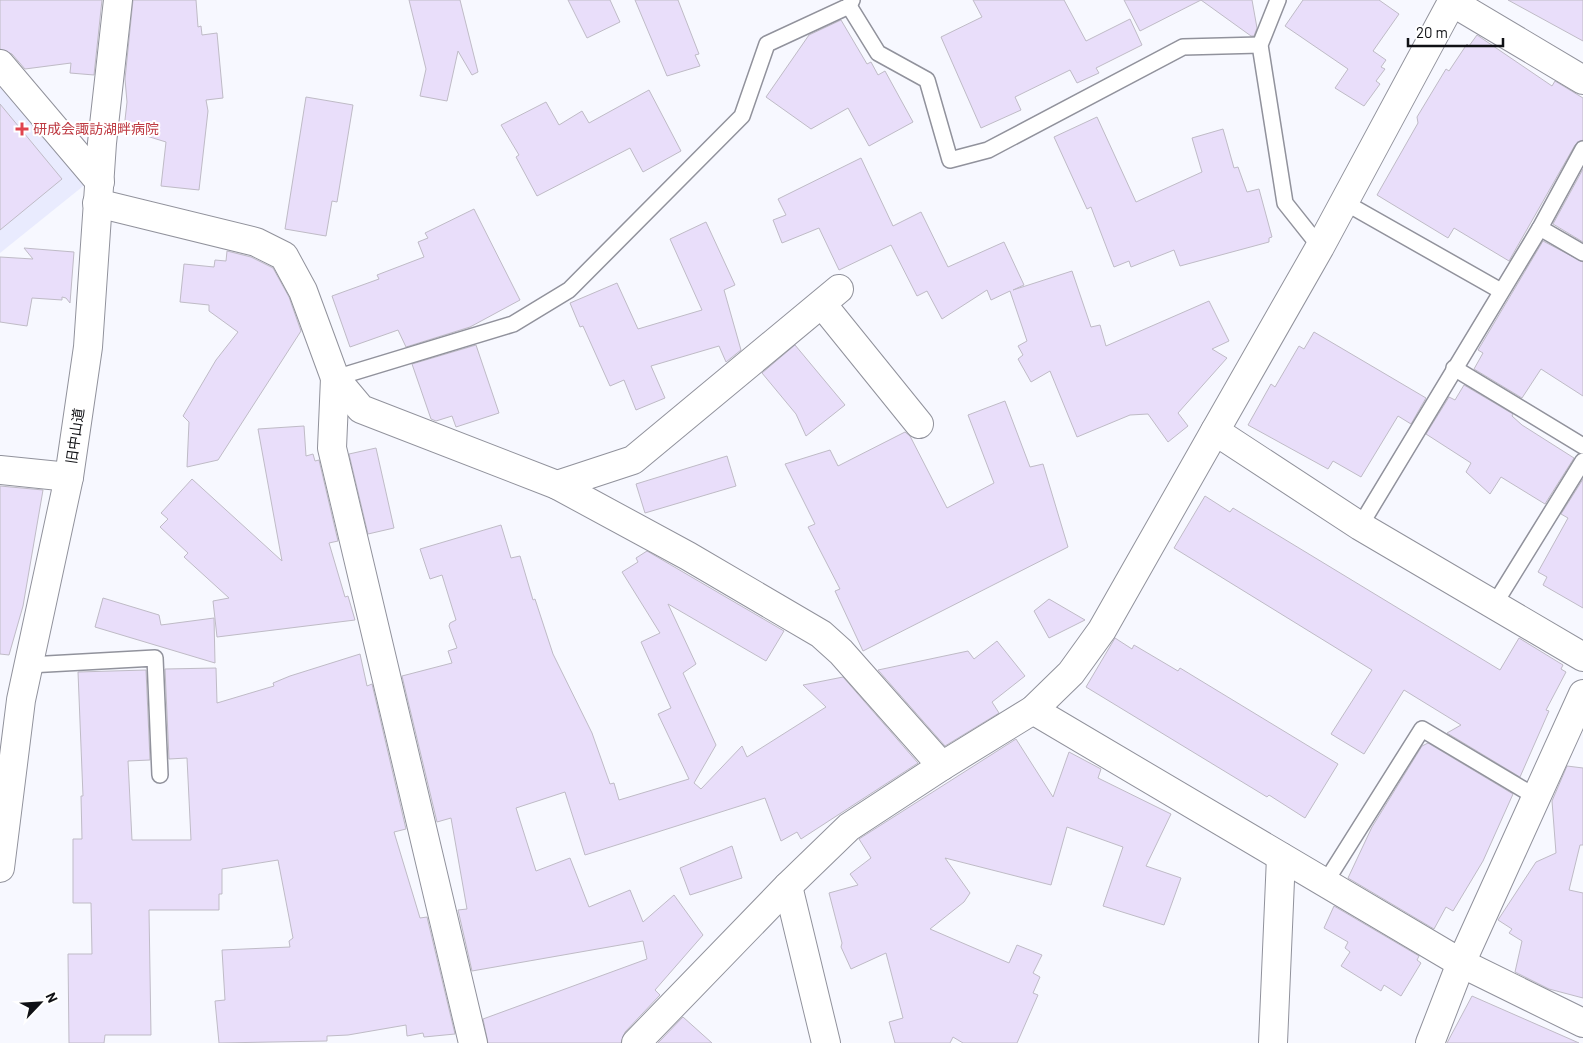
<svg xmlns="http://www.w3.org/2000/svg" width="1583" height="1043" viewBox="0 0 1583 1043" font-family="Barlow,'Noto Sans JP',sans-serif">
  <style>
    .built { fill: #e9ebfe }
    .building { fill: #e9defa; stroke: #bfbbc6 }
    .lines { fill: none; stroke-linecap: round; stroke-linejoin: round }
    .lane-casing { stroke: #91929c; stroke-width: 18 }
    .street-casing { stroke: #91929c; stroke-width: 30 }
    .secondary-casing { stroke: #91929c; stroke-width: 30 }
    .lane { stroke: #fff; stroke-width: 15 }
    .street { stroke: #fff; stroke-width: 28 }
    .secondary { stroke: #fff; stroke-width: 28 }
    .health-dot { fill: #e0444e; stroke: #fff; stroke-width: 2 }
    .labels { text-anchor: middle; stroke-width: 4; stroke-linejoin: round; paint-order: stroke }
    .health-label { font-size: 14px; fill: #be3a42; stroke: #fff; text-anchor: start }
    .street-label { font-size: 14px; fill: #101115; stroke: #fff }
  </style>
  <rect width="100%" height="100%" fill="#f7f8ff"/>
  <polygon class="built" points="0,76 87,183 0,253"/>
  <g class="building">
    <polygon points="0,0 102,0 94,75 70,73 71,63 25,69 12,54 0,49"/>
    <polygon points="133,0 196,0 198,27 201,26 202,35 217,33 223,98 206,100 208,111 199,190 161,186 166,142 124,129 127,102 125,79"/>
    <polygon points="409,0 460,0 478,72 472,75 458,51 447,101 420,96 426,69"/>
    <polygon points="568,0 610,0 620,22 587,38"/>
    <polygon points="635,0 678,0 699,54 695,55 700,66 667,76"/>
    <polygon points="973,0 1064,0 1086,41 1130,19 1142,45 1096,68 1099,73 1077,83 1070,70 1015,97 1021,110 981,128 941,37 982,17"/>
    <polygon points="1124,0 1252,0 1257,28 1254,36 1251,36 1201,0 1140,31"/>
    <polygon points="1303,0 1379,0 1399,14 1373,51 1386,60 1381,67 1385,69 1376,81 1380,84 1364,106 1335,88 1348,69 1285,26"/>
    <polygon points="1508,0 1583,0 1583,41"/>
    <polygon points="841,20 867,64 871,62 878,75 885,71 913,122 869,146 848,108 811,129 766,97 809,35"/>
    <polygon points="1477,35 1552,86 1555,81 1583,98 1583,140 1575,145 1509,261 1454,228 1448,238 1377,195 1418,123 1417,117 1446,69 1449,71 1467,44 1469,46"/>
    <polygon points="649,90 681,151 643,172 630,148 537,196 516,157 519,155 501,125 546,102 559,125 582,111 589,123"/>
    <polygon points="306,97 353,105 337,202 332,201 326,236 285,229"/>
    <polygon points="0,104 62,179 0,230"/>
    <polygon points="1097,117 1136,202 1202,172 1192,138 1223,129 1234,168 1238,167 1247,192 1259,189 1272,237 1269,238 1269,242 1180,266 1174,250 1131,267 1129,261 1114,267 1091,207 1087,209 1054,137"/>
    <polygon points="861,158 893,226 921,212 948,267 1004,242 1024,285 1013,290 1072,271 1091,327 1100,325 1106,346 1209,301 1229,341 1212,349 1227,358 1178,413 1188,426 1168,442 1148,414 1130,415 1077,437 1050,371 1031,382 1018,359 1023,355 1018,346 1027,341 1010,291 991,300 987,290 942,319 927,291 917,296 891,245 839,270 819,228 782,243 773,220 786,215 778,199"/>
    <polygon points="1583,169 1583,242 1553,224"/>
    <polygon points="474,209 520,300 470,327 406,347 398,330 350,347 332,296 379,279 377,275 424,257 418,242 428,238 425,233"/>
    <polygon points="706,222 735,285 724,290 741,350 726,362 719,346 651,366 665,398 636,410 624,380 610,386 583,326 580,327 570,303 617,283 638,329 702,310 670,239"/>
    <polygon points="1543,241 1583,262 1583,396 1541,369 1522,398 1474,369 1483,353 1478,350"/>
    <polygon points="24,248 74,252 70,303 66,298 62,297 62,300 32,298 27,326 0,322 0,257 33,259"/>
    <polygon points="227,251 251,257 273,268 289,297 301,331 218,460 187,467 189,422 183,416 216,360 238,332 209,311 209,305 180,302 184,264 214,267 215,260 226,261"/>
    <polygon points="1314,332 1426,398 1411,424 1398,416 1361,477 1333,461 1328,469 1248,425 1271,384 1275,387 1299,346 1304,349"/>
    <polygon points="476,345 499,413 456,427 452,416 436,421 431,419 412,364"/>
    <polygon points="795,345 845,405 806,436 796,414 762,373"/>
    <polygon points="1464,385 1513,414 1512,416 1522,425 1574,458 1545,504 1501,477 1490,494 1466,472 1471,463 1426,434 1449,397 1455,400"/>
    <polygon points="1005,401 1030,467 1043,464 1068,547 863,651 835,591 840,589 808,527 815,524 785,464 830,450 838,466 840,465 905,432 910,436 947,508 994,483 968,415"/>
    <polygon points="304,426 306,456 313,454 315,461 319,460 338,541 329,543 345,597 348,596 355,620 217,637 213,601 229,598 184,557 188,553 160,527 168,519 161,513 192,479 282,561 258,429"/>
    <polygon points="376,448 394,528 368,534 349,454"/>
    <polygon points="727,456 736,486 645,513 636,484"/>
    <polygon points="1583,479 1583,608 1543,585 1547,577 1538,572 1568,518 1561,514"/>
    <polygon points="0,486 43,490 23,606 9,655 0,654"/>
    <polygon points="1205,496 1230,512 1233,508 1500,670 1519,638 1563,665 1561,669 1566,672 1546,710 1549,711 1520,777 1447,733 1461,725 1404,690 1364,754 1331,734 1372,670 1174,548"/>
    <polygon points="501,525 511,558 520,556 533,600 535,599 553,654 592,733 610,784 614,783 619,800 689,779 658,714 671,708 641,642 660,633 622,572 638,562 636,558 647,551 784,631 766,661 668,604 696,664 683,673 716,745 694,783 701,789 742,746 747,757 826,707 803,685 843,677 918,763 801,839 797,832 781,841 765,798 585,855 565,792 516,808 536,871 570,858 589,907 630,890 643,922 674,895 703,935 655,990 660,995 625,1032 621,1043 488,1043 483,1019 647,959 643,941 472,971 458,910 467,909 451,818 437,822 402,676 452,663 448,651 457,648 449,626 450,623 456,620 442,575 430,579 420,549"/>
    <polygon points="103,598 159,615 161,625 214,618 215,663 95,627"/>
    <polygon points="1049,599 1085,620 1049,638 1034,611"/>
    <polygon points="1115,638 1132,649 1134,645 1178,671 1180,668 1338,764 1305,818 1269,795 1267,797 1086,687"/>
    <polygon points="997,641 1025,676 992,702 999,713 945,746 878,670 968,651 974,659"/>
    <polygon points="360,654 367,686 372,684 406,829 394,832 420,918 427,917 455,1034 424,1037 423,1033 407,1036 406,1025 348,1035 327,1036 327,1041 219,1043 215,1001 225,1000 222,950 290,947 289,941 293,938 278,860 222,869 222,894 219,894 219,910 149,910 151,1035 105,1035 104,1043 69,1043 68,954 92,954 91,903 73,903 73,839 82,839 81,796 83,796 78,672 146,670 150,760 128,761 132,840 191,840 187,758 169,759 165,669 216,668 217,703 274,686 273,683 290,676"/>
    <polygon points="1016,739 1053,797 1069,752 1101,769 1098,778 1171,814 1146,866 1181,878 1164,925 1103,906 1123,847 1067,827 1051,885 945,858 970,893 964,902 930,929 1009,963 1017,945 1042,955 1033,973 1040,977 1033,993 1038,995 1017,1043 963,1043 953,1037 950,1043 895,1043 889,1022 903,1018 886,953 851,969 841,947 842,943 829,893 858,885 850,874 871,858 859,839"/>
    <polygon points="1428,743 1513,794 1483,861 1453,911 1446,907 1434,929 1348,878 1372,827 1422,746"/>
    <polygon points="1567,766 1583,768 1583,845 1580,845 1569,890 1583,893 1583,998 1549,989 1515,972 1522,941 1509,933 1512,929 1498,920 1536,862 1556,853 1552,801"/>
    <polygon points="732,846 742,878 690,895 680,868"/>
    <polygon points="1334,906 1419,956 1417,960 1421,963 1401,996 1384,985 1381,991 1341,966 1350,952 1345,948 1348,942 1324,928"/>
    <polygon points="1472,996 1579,1043 1447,1043"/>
    <polygon points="683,1017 712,1043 658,1043"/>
  </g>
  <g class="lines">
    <defs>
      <g id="lane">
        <polyline points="1278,0 1260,45 1285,203 1320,247"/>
        <polyline points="849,6 878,53 927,80 950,160 988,150 1183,47 1260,45"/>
        <polyline points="1344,202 1501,291"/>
        <polyline points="1540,228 1583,253"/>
        <polyline points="1454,368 1583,446"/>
        <polyline points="335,378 513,324 569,290 742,116 767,44 849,6 852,0"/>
        <polyline points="1360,526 1540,228 1583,149"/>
        <polyline points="1494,605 1583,461"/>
        <polyline points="29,665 155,658 160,775"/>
        <polyline points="1325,883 1422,729 1536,797"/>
      </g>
      <g id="street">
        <polyline points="1452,2 1583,80"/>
        <polyline points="0,64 100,182"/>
        <polyline points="97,203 256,242 284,256 303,291 335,378 361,409 557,485 688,556 821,634 841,652 942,766"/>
        <polyline points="822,304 919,424"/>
        <polyline points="335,378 332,448 473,1043"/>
        <polyline points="1215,431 1360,526 1583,657"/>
        <polyline points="0,470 69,477"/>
        <polyline points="557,485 633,460 839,289"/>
        <polyline points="1033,710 1461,963 1583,1023"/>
        <polyline points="0,868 21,700 69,477 88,347 102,143 118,0"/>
        <polyline points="1273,1043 1281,857"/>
        <polyline points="1430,1043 1461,963 1583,694"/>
      </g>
      <g id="secondary">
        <polyline points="788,886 826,1043"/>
        <polyline points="636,1043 788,886 849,827 942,766 1033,710 1071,673 1102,630 1215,431 1320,247 1453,0"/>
      </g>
    </defs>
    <use href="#lane" class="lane-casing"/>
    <use href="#street" class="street-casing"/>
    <use href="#secondary" class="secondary-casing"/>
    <use href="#lane" class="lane"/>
    <use href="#street" class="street"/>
    <use href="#secondary" class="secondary"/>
  </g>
  <path class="health-dot" d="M19.5 121.5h5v5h5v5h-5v5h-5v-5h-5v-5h5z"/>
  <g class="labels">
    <g class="health-label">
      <text x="33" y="134">研成会諏訪湖畔病院</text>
    </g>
    <g class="street-label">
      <text transform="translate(75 436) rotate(-82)" y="5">旧中山道</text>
    </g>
  </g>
  <g transform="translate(40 1003) rotate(65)" stroke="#ffffff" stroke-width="4" paint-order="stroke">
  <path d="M0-4L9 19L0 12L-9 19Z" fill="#101115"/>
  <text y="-8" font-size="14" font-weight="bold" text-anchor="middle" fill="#101115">N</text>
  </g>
  <path d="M1408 38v8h95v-8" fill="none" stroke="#101115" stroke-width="2.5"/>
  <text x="1416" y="38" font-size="15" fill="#101115" stroke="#ffffff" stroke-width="4" paint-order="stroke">20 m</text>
</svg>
